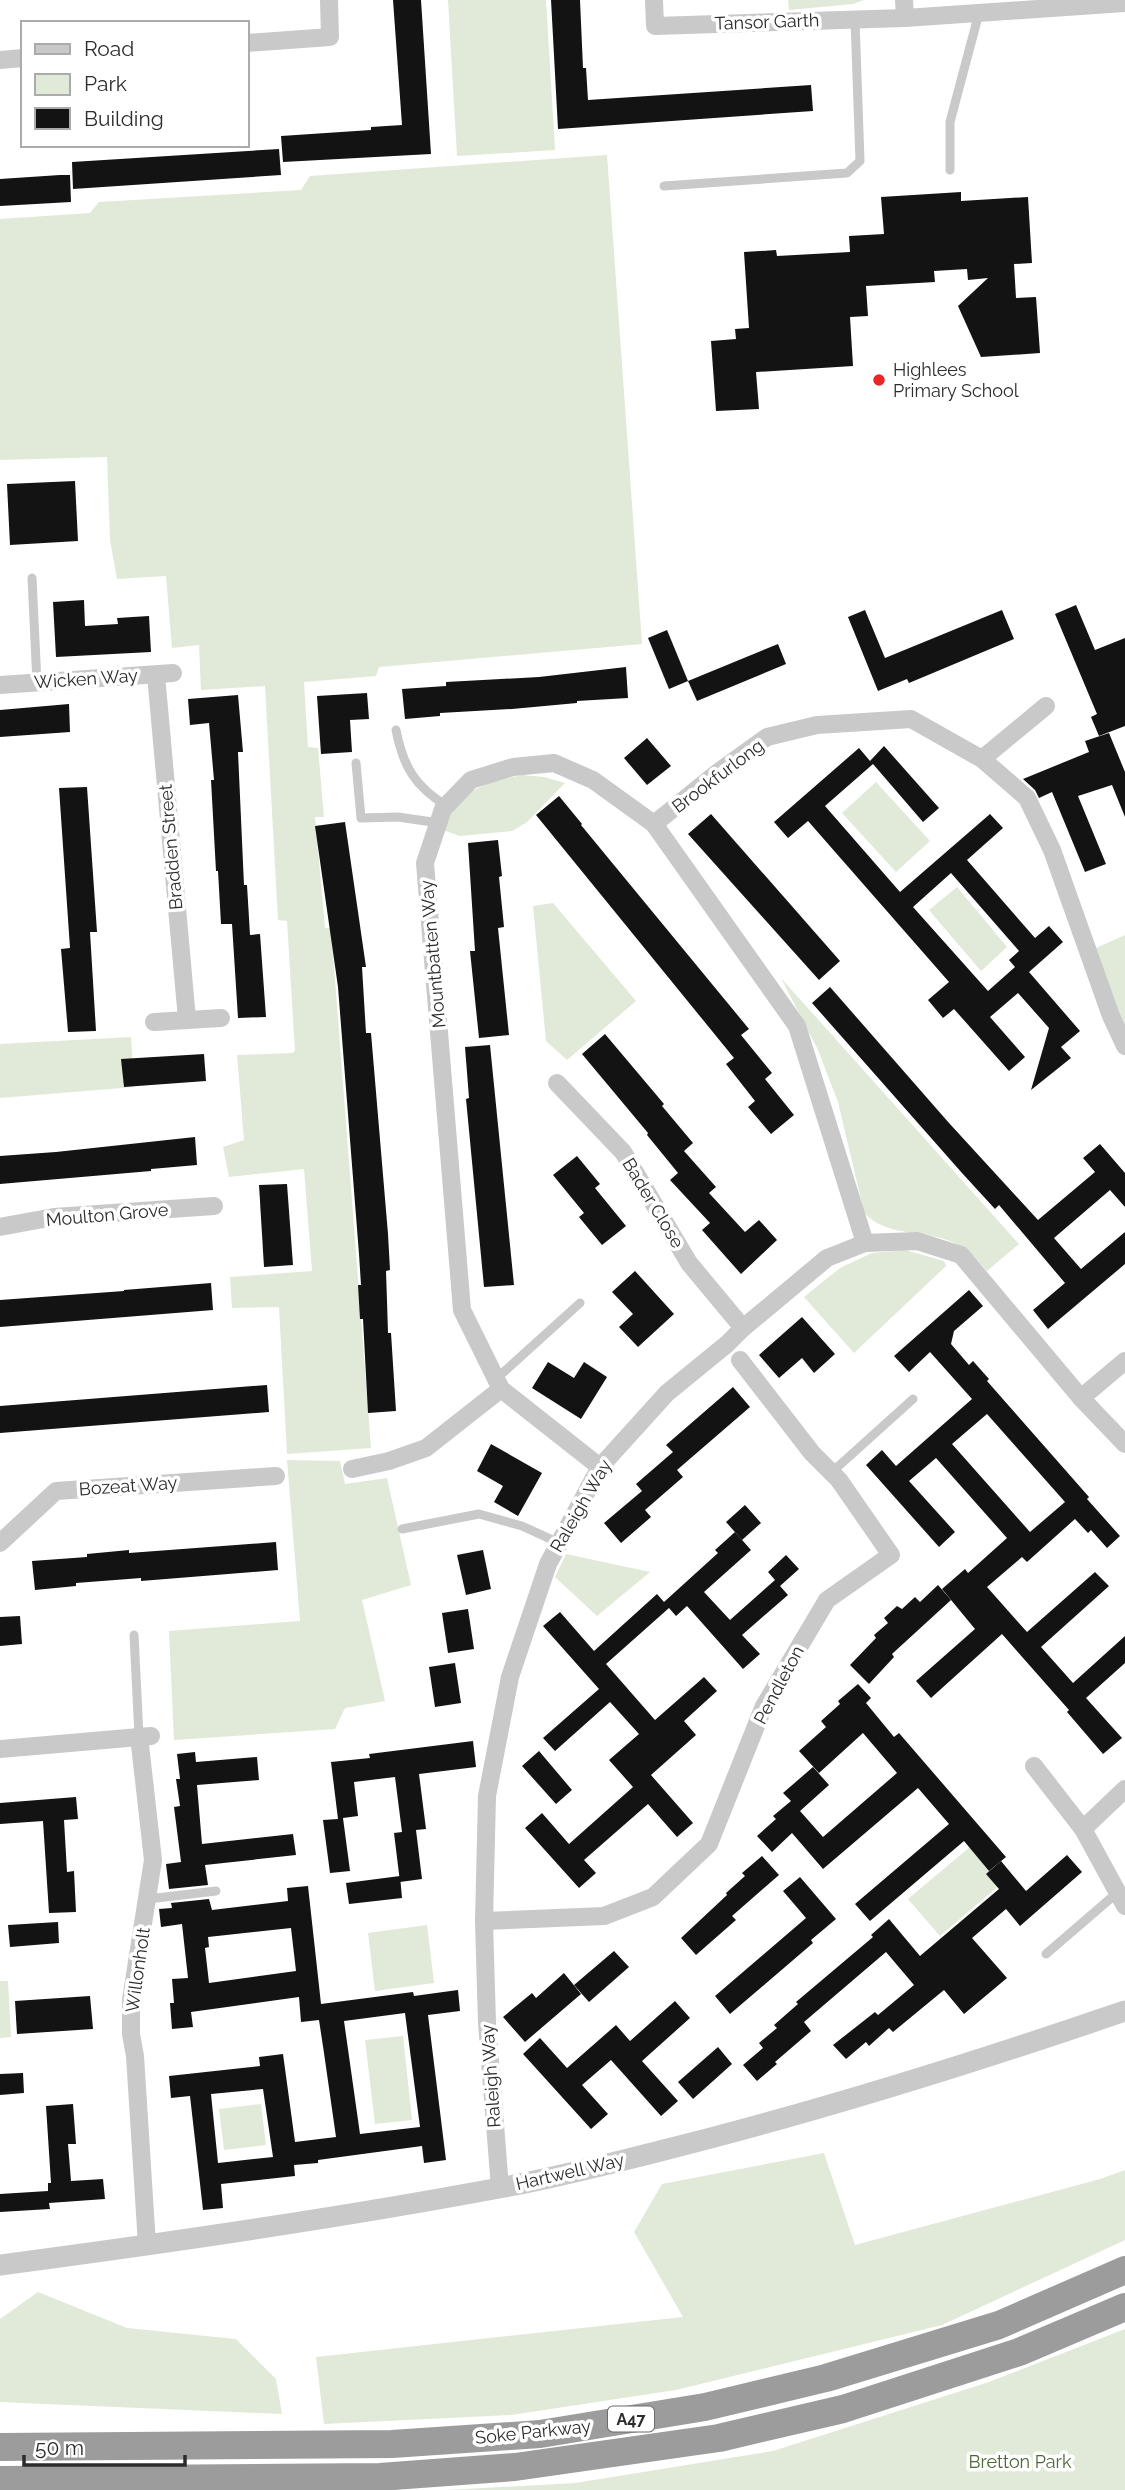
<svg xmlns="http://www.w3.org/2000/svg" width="1125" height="2490" viewBox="0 0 1125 2490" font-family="Raleway,sans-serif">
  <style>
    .green { fill: #e1ead8 }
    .building { fill: #131313; fill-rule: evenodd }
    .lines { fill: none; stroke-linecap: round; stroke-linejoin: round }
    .service { stroke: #c9c9c9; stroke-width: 9 }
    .minor { stroke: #c9c9c9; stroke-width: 18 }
    .tertiary { stroke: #c9c9c9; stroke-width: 21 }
    .trunk { stroke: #9c9c9c; stroke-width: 28 }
    .poi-dot { fill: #e9272a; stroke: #fff; stroke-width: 2.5 }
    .labels { text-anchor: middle; stroke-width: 7; stroke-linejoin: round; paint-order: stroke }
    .shield { fill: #fff; stroke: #6b6b6b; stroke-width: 2 }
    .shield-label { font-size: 16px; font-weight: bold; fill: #2c2c2c }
    .street-label { font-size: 18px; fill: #2c2c2c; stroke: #fff }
    .poi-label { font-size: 18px; fill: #2c2c2c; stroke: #fff; text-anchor: start }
    .park-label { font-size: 18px; fill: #4c6838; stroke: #fff }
  </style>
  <rect width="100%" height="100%" fill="#fff"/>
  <g class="green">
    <polygon points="448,0 546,0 555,150 457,156"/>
    <polygon points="788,0 864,0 853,4 789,10"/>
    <polygon points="607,155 642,644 379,667 376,676 304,682 308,747 318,748 324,817 315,817 325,928 331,928 371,1448 287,1454 279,1307 232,1308 230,1277 312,1271 304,1169 229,1177 223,1147 244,1140 237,1055 292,1053 295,1051 287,921 278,920 265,686 201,690 199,645 172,648 166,576 117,579 110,540 107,457 0,460 0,219 90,213 99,202 301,190 310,176"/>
    <path d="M522 775 544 777 565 783 527 822 512 831 460 836 443 830C459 790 482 783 522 775Z"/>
    <polygon points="876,782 930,841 896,872 842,813"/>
    <polygon points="957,887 1007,947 981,971 929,910"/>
    <polygon points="553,903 636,1001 567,1060 546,1041 533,906"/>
    <polygon points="1125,935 1125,1031 1096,948"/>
    <path d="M781 978 1019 1244 987 1271C976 1258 964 1246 947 1240 920 1230 883 1236 864 1212L838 1102 818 1050Z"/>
    <polygon points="131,1037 134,1087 0,1098 0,1044"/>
    <polygon points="905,1250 944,1261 946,1266 854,1353 804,1297 840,1268 872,1253"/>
    <polygon points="287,1460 340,1461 345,1484 387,1478 411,1585 362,1600 385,1701 345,1708 335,1729 174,1740 169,1631 300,1621"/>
    <polygon points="566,1554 650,1572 597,1616 555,1577"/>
    <polygon points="971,1846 1002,1883 940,1936 908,1899"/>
    <polygon points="427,1925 434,1983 375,1991 368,1933"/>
    <polygon points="0,1981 8,1981 11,2037 0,2038"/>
    <polygon points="403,2036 412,2120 375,2124 365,2040"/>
    <polygon points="261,2104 266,2145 224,2150 219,2109"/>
    <polygon points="824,2153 855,2245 1100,2179 1125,2170 1125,2240 942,2325 676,2390 511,2415 324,2424 316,2357 683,2317 634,2232 662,2184"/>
    <polygon points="38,2292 127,2328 236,2339 276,2379 282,2414 0,2402 0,2319"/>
    <polygon points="1125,2329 1125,2490 446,2490 575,2483 773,2451 989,2382"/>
  </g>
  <g class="building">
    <polygon points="393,0 421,0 431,154 283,162 281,136 371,130 371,127 402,125"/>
    <polygon points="551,0 580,0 583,68 586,68 588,100 811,85 813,111 558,129"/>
    <polygon points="279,149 281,175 73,189 72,162"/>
    <polygon points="60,175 70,175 71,202 0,206 0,179"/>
    <polygon points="961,192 961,201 1028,197 1032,263 1014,264 1016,298 1036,297 1040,353 981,357 958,306 988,278 968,280 967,269 934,271 935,282 866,286 868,316 850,317 853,366 756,372 759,409 716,411 711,341 736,339 735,329 749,328 744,252 776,250 777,256 850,252 849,236 884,234 881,197"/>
    <polygon points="75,481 78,541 10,545 7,484"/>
    <polygon points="84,600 85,626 118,624 117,618 149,616 151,652 56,657 53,602"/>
    <polygon points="1076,605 1095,650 1125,638 1125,726 1099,736 1091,717 1097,714 1055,614"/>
    <polygon points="865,610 885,658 1002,610 1014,639 909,683 907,679 878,691 848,617"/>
    <polygon points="667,630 688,681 669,689 648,638"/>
    <polygon points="778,644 786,664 697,701 688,681"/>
    <polygon points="626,667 628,698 577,701 577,703 512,709 440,713 440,716 405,719 402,689 446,686 446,682 539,677"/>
    <polygon points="367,693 369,719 350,720 352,752 321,754 317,696"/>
    <polygon points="238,695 243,752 238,752 244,885 247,885 250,935 260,934 266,1017 238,1018 232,924 221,924 218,871 216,871 211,780 214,780 209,723 190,725 188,699"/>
    <polygon points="69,704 70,732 0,737 0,710"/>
    <polygon points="1109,733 1125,772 1125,817 1112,785 1078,796 1106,864 1085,872 1052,792 1039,798 1035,790 1023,779 1089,752 1085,741"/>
    <polygon points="647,738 671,766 647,785 624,758"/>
    <path d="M884 746 939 808 923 822 873 764 825 806 900 892 990 814 1003 828 967 860 1035 938 1049 926 1063 942 1029 972 1080 1031 1061 1047 1071 1058 1031 1090 1049 1028 1018 993 990 1017 1025 1057 1009 1071 954 1009 943 1018 928 1000 949 982 808 821 788 838 774 822 859 748 870 761ZM951 873 1019 951 1009 960 1015 967 988 991 913 907Z"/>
    <polygon points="87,787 97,932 90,932 96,1031 68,1032 61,949 70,948 59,788"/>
    <polygon points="559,796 582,824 581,825 749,1029 741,1035 772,1073 765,1079 794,1115 771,1134 748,1107 755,1101 726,1064 734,1058 536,815"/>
    <polygon points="711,814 840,961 819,980 688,834"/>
    <polygon points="345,822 366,967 362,967 366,1033 371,1033 388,1234 390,1270 386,1271 387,1301 388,1333 391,1333 396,1411 368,1413 363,1319 360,1319 358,1285 361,1285 359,1254 338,987 315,826"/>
    <polygon points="498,840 502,876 499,877 504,927 498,928 509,1035 479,1038 470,951 475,951 468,843"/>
    <polygon points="830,987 949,1123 1038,1220 1095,1172 1083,1158 1100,1144 1125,1173 1125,1207 1110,1190 1054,1238 1081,1269 1125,1232 1125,1264 1048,1329 1033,1310 1065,1283 999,1205 995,1209 962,1173 812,1003"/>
    <polygon points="605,1034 664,1104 662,1106 693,1143 684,1151 716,1187 709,1193 745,1232 759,1220 777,1240 741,1274 702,1230 710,1223 670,1180 678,1173 647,1135 648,1133 582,1054"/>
    <polygon points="490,1045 514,1285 484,1287 466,1099 469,1098 465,1047"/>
    <polygon points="204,1054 206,1081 124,1087 121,1059"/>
    <polygon points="195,1137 197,1165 151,1169 151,1171 0,1184 0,1156 56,1152"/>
    <polygon points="577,1156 600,1184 595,1188 626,1226 602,1245 579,1217 584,1213 553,1175"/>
    <polygon points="287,1184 293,1265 264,1267 259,1185"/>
    <polygon points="635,1271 674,1314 638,1347 619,1327 633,1314 612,1292"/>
    <polygon points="211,1283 213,1310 0,1327 0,1300 124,1291 124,1290"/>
    <path d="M969 1290 983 1306 954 1331 951 1344 969 1365 973 1361 989 1379 987 1381 1089 1497 1087 1499 1120 1536 1107 1548 1091 1530 1088 1533 1075 1519 1027 1562 1022 1557 987 1587 1027 1632 1095 1572 1109 1586 1041 1647 1073 1683 1125 1636V1663L1086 1698 1122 1738 1103 1754 1067 1712 1069 1710 1002 1634 931 1698 916 1681 975 1629 942 1589 965 1569 968 1573 1007 1538 936 1458 909 1481 955 1532 939 1547 866 1465 882 1450 896 1466 972 1399 930 1352 909 1372 894 1356ZM987 1414 1065 1502 1030 1532 952 1444Z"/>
    <polygon points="802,1317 835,1354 814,1373 802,1358 779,1378 759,1355"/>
    <polygon points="548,1362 574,1378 584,1362 607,1377 581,1419 532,1388"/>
    <polygon points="267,1385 269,1412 0,1433 0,1406"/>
    <polygon points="733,1387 750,1407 677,1470 683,1477 645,1510 651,1517 621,1543 604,1523 642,1491 636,1484 673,1452 666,1445"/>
    <polygon points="491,1444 542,1473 518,1516 494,1502 503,1486 477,1471"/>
    <polygon points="745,1505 761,1523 742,1540 726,1522"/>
    <polygon points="735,1532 751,1550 704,1592 730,1620 775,1580 768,1572 786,1555 799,1569 780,1586 788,1595 742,1635 760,1654 743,1669 687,1606 676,1616 669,1608 606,1664 655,1720 704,1677 717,1691 684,1721 696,1735 651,1775 693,1823 677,1837 648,1804 584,1860 596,1873 579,1888 525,1828 542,1813 569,1844 633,1787 609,1760 639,1734 610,1702 555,1751 543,1738 599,1689 543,1626 560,1612 594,1651 657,1594 664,1602 718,1553 715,1550"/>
    <polygon points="276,1542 278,1570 141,1581 141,1578 76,1583 76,1586 35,1590 32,1561 87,1557 87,1554 129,1550 129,1553"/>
    <polygon points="483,1550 491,1589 466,1595 457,1555"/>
    <polygon points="938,1585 951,1600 892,1654 894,1657 869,1684 850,1665 876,1638 874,1635 888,1623 884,1618 897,1606 902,1609 915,1597 920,1602"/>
    <polygon points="468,1609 474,1649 448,1653 442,1613"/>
    <polygon points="20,1616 22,1644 0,1646 0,1617"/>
    <polygon points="455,1663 461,1703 435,1707 429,1667"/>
    <polygon points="858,1684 871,1698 866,1703 894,1737 899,1733 1006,1857 989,1871 964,1841 870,1921 855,1904 949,1824 918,1788 823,1869 792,1833 772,1852 757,1836 776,1819 773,1816 791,1801 783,1793 813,1767 829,1785 800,1811 823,1837 897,1773 863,1733 819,1773 799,1751 826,1727 821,1721 840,1704 838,1701"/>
    <polygon points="473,1741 476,1767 419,1774 426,1829 416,1830 422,1879 400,1882 394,1833 402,1832 395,1777 354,1782 358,1816 343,1818 350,1871 330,1873 323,1820 338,1819 331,1762 370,1758 369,1754"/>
    <polygon points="539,1751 572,1790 556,1804 522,1766"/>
    <polygon points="195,1752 196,1762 257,1757 259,1780 197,1785 202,1844 293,1834 296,1855 205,1865 208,1885 169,1889 166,1864 181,1862 174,1807 180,1806 176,1779 180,1779 177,1754"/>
    <polygon points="76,1797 78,1819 64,1820 67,1872 74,1871 76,1912 49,1913 43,1821 0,1824 0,1803"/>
    <polygon points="1067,1855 1082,1872 1020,1926 1006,1909 972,1938 1007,1978 964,2014 944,1990 893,2032 889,2028 869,2046 866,2042 846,2059 833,2045 875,2012 878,2015 914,1985 886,1952 804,2022 811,2031 775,2062 777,2064 757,2081 743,2065 763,2048 759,2043 777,2028 774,2025 798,2004 796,2002 873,1937 871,1935 889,1919 920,1956 999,1889 986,1874 1001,1861 1026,1891"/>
    <polygon points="762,1856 779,1875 732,1916 736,1920 696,1955 681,1938 727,1895 726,1893 745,1876 742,1873"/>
    <polygon points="400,1876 402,1898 349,1904 346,1883"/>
    <polygon points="800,1877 836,1919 811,1940 813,1943 730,2014 715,1996 806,1918 783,1891"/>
    <path d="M308 1886 321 2004 413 1992 414 1996 458 1990 460 2011 428 2015 446 2160 424 2163 422 2146 318 2160V2163L294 2165 295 2176 221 2184 223 2208 203 2210 190 2096 171 2098 169 2076 260 2066 259 2057 283 2054 295 2142 336 2137 324 2053 319 2020 301 2022 299 1997 191 2012 193 2027 172 2029 170 2003H174L172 1979 188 1978 182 1924 161 1927 159 1909 172 1908 171 1903 209 1899 212 1910 288 1901 287 1888ZM291 1928 296 1971 209 1983 205 1948 209 1947 208 1937ZM405 2013 420 2127 360 2134 344 2021ZM263 2089 273 2157 218 2163 211 2094Z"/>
    <polygon points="58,1922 59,1943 10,1947 8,1925"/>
    <polygon points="614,1951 629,1967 589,2002 574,1985"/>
    <polygon points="564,1973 581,1994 525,2042 503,2017 532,1993 536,1998"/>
    <polygon points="90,1996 93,2029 17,2034 15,2001"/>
    <polygon points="675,2001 690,2018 642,2061 678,2101 661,2116 611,2060 582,2085 608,2114 591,2129 523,2054 540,2038 567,2068 616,2025 630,2041"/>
    <polygon points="718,2047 732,2064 693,2099 678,2082"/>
    <polygon points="23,2073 24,2093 0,2095 0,2074"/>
    <polygon points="73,2104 76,2144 68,2144 71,2181 103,2179 105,2199 49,2203 50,2209 0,2212 0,2194 48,2191 48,2195 48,2183 51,2183 46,2106"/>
  </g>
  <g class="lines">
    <g class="service">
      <polyline points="950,170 950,122 979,13"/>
      <polyline points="664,186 847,173 860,161 855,20"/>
      <polyline points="32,578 37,683"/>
      <path d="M396 730C403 766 415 787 447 806"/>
      <polyline points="356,763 361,818 398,817 439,823"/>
      <polyline points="496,1379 580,1303"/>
      <polyline points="832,1472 913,1399"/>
      <polyline points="402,1529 479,1514 522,1526 559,1543"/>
      <polyline points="134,1635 139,1736"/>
      <polyline points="148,1899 216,1891"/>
      <polyline points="1046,1954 1118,1892"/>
    </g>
    <g class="minor">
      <polyline points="654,0 655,26 905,18 1125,3"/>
      <polyline points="904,0 905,18"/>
      <polyline points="247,43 330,37 329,0"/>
      <polyline points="0,60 23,58"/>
      <polyline points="156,675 187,1019"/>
      <polyline points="0,685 173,673"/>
      <polyline points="982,759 1046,706"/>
      <polyline points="654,824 717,773 767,737 817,725 911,719 982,759 1027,798 1052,850 1111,1016 1125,1046"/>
      <polyline points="154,1022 221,1018"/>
      <polyline points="557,1083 623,1152 689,1263 743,1328"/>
      <polyline points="0,1227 54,1217 214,1206"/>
      <polyline points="1081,1398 1125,1361"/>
      <polyline points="600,1467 501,1389 462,1310 425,863 443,809 471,780 513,767 554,763 593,780 654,824 797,1026 865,1243"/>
      <polyline points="352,1469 389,1461 426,1448 501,1389"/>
      <polyline points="0,1543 56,1491 276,1476"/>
      <polyline points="139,1736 153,1860 131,2000 131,2034 135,2056 147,2245"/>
      <polyline points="0,1749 151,1736"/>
      <polyline points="1034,1766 1083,1829 1125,1906"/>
      <polyline points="1083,1829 1125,1789"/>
      <polyline points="484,1921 604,1916 653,1897 709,1844 764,1706 827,1600 891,1555 839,1480 812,1453 740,1360"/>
      <polyline points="500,2188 487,2023 484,1921 487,1796 510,1677 548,1564 600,1467 667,1393 727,1344 743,1328 827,1258 865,1243 917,1241 961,1255 1081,1398 1125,1444"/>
    </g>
    <path class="tertiary" d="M0 2265C167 2243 334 2219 499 2188 555 2178 609 2164 664 2150 820 2111 973 2063 1125 2011"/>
    <g class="trunk">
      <polyline points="0,2447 392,2444 540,2434 705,2407 826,2378 999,2325 1125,2270"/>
      <polyline points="0,2480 380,2477 515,2467 719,2438 843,2409 1019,2352 1125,2307"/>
    </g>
  </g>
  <circle class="poi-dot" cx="879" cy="380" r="7"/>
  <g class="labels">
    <rect class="shield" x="608" y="2406.5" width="46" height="25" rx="5"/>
    <g class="shield-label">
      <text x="631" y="2425">A47</text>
    </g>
    <g class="street-label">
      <text transform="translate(767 22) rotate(-2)" y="6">Tansor Garth</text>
      <text transform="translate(86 679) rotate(-4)" y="6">Wicken Way</text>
      <text transform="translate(718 776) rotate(-37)" y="6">Brookfurlong</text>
      <text transform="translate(171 847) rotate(-95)" y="6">Bradden Street</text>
      <text transform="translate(433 954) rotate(-95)" y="6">Mountbatten Way</text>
      <text transform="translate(653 1203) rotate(59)" y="6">Bader Close</text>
      <text transform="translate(107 1215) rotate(-5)" y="6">Moulton Grove</text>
      <text transform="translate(128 1486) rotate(-4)" y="6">Bozeat Way</text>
      <text transform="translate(581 1506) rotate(-60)" y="6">Raleigh Way</text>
      <text transform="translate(779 1685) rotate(-62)" y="6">Pendleton</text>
      <text transform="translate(138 1970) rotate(-82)" y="6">Willonholt</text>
      <text transform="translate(491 2076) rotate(-94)" y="6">Raleigh Way</text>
      <text transform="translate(570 2172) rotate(-13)" y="6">Hartwell Way</text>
      <text transform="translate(533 2432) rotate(-6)" y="6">Soke Parkway</text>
    </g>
    <g class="poi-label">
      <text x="893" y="376">Highlees<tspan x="893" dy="21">Primary School</tspan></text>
    </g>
    <g class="park-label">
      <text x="1020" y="2468">Bretton Park</text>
    </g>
  </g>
  <rect x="21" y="21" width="228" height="126" fill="#ffffff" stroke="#ababab" stroke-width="2"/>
  <rect x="35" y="44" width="35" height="10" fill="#c9c9c9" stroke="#ababab" stroke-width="2"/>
  <text x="84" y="56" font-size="21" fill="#2c2c2c">Road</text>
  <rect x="35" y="74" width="35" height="21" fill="#e1ead8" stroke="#ababab" stroke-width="2"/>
  <text x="84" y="91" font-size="21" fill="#2c2c2c">Park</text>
  <rect x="35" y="108" width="35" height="21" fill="#131313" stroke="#ababab" stroke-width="2"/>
  <text x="84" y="126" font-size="21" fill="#2c2c2c">Building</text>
  <path d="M24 2455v10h161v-10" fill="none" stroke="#2c2c2c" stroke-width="3.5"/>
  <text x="35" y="2455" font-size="21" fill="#2c2c2c" stroke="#ffffff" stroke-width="5" paint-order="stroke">50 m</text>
</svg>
